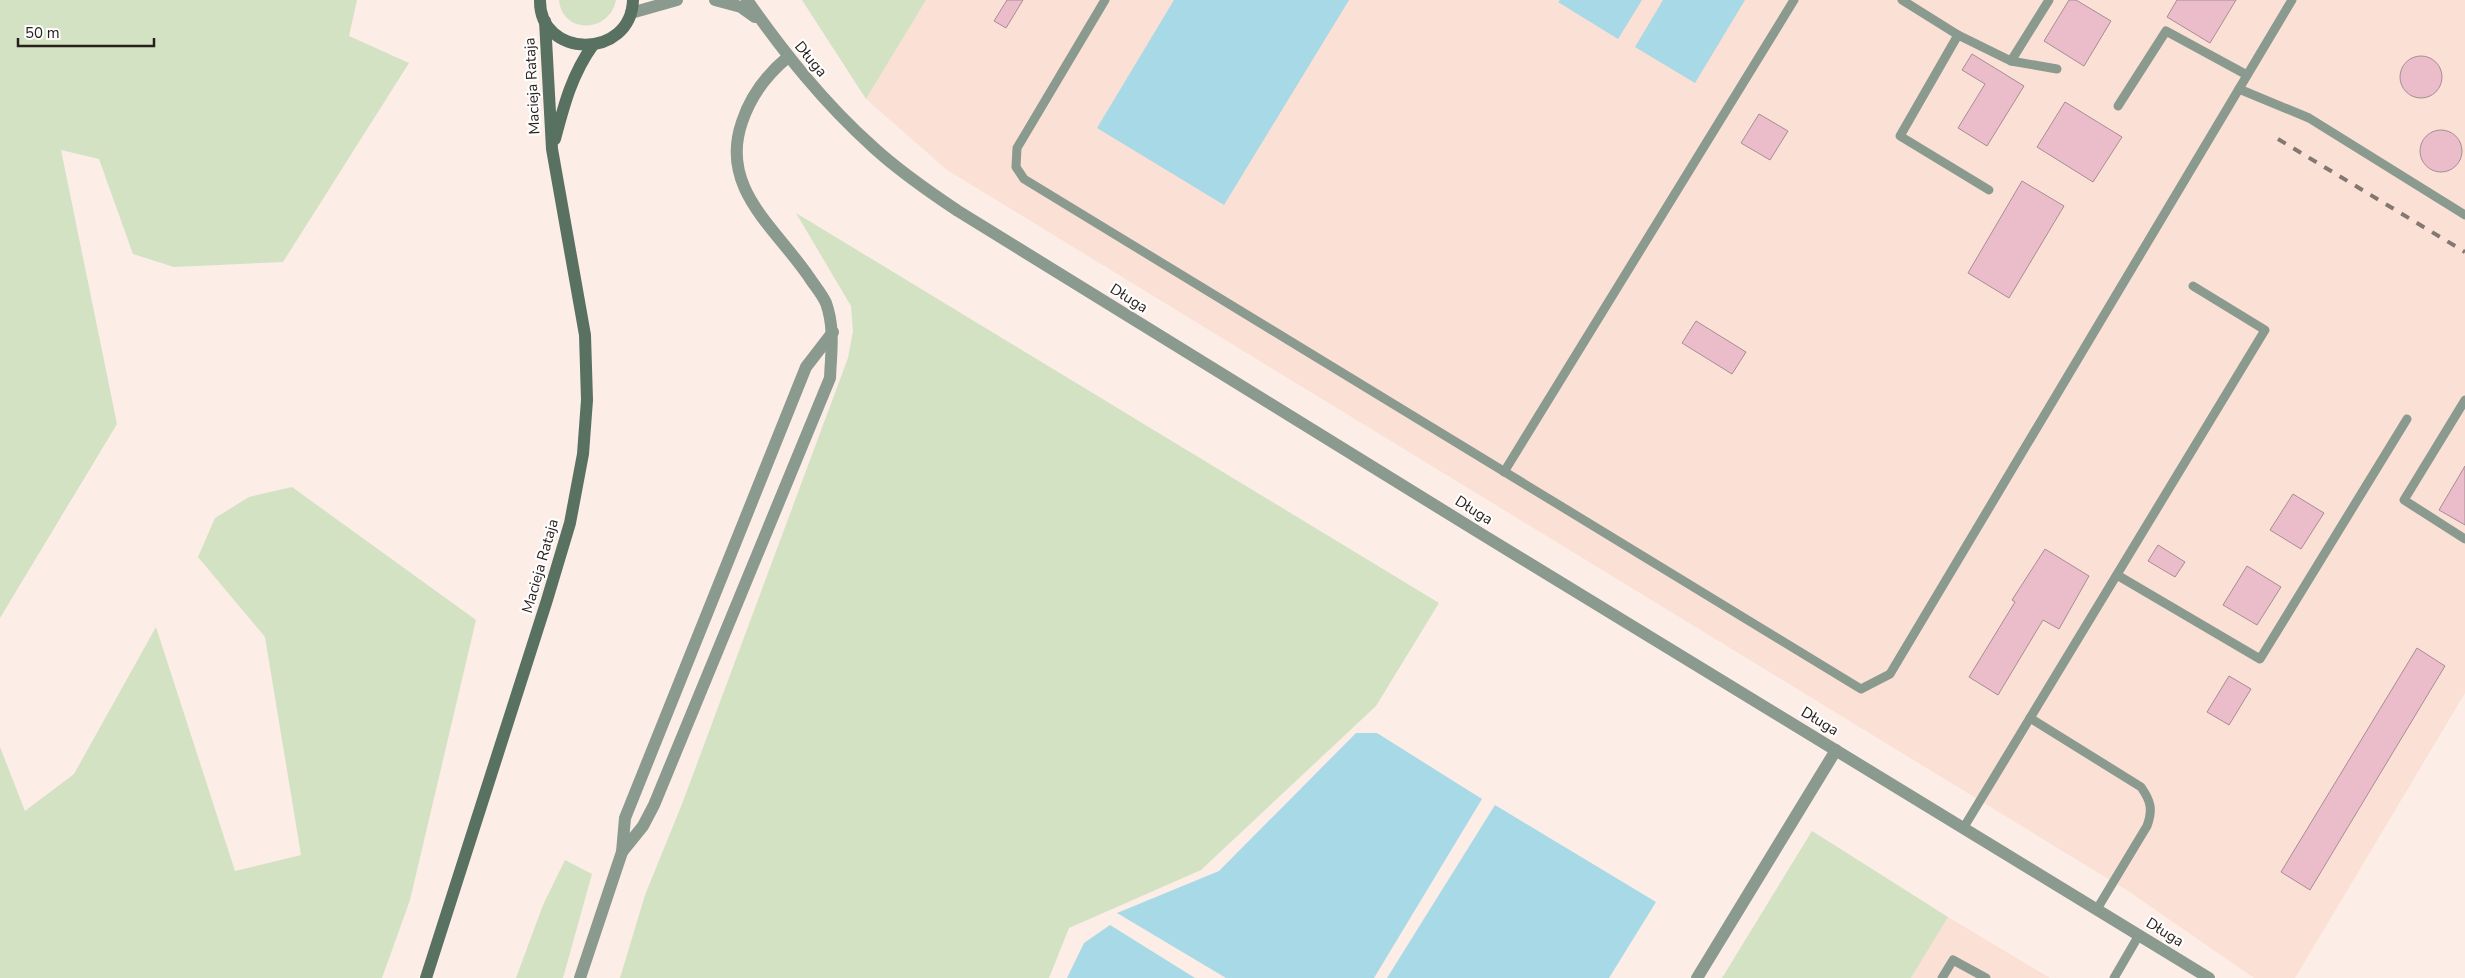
<svg xmlns="http://www.w3.org/2000/svg" width="2465" height="978" viewBox="0 0 2465 978" font-family="'Nunito Sans',sans-serif">
  <style>
    .built { fill: #fbe0d5 }
    .green { fill: #d2e2c3 }
    .water { fill: #a7d9e6 }
    .building { fill: #ebbdcb; stroke: #a68d94 }
    .lines { fill: none; stroke-linecap: round; stroke-linejoin: round }
    .lane { stroke: #8a9a8f; stroke-width: 9 }
    .street { stroke: #8a9a8f; stroke-width: 12 }
    .secondary { stroke: #597161; stroke-width: 12 }
    .rail { stroke: #837772; stroke-width: 4; stroke-dasharray: 9 9; stroke-linecap: butt }
    .labels { text-anchor: middle; stroke-width: 4.5; stroke-linejoin: round; paint-order: stroke }
    .street-label { font-size: 15px; fill: #29201c; stroke: #fefefe }
  </style>
  <rect width="100%" height="100%" fill="#fdede7"/>
  <g class="built">
    <polygon points="926,0 2465,0 2465,693 2295,978 2254,978 2128,891 947,170 866,99"/>
    <polygon points="1948,917 2050,978 1911,978"/>
  </g>
  <g class="green">
    <polygon points="0,0 357,0 349,36 409,63 283,262 174,267 133,254 99,159 61,150 117,424 0,618"/>
    <path d="M559 0H616C609 34 562 34 559 0Z"/>
    <polygon points="802,0 926,0 866,99"/>
    <polygon points="796,213 1439,603 1376,706 1201,870 1069,928 1049,978 620,978 645,895 682,804 848,358 853,331 851,306"/>
    <polygon points="292,487 476,620 410,900 382,978 0,978 0,747 25,811 74,774 156,627 235,871 301,855 265,637 198,557 215,518 249,497"/>
    <polygon points="1812,831 1948,917 1911,978 1722,978"/>
    <polygon points="565,860 592,874 563,978 516,978 543,905"/>
  </g>
  <g class="water">
    <polygon points="1174,0 1349,0 1224,205 1097,128"/>
    <polygon points="1560,0 1642,0 1618,39 1558,2"/>
    <polygon points="1663,0 1745,0 1695,83 1635,47"/>
    <polygon points="1356,733 1377,733 1482,799 1374,978 1226,978 1117,913 1219,871"/>
    <polygon points="1495,805 1656,902 1609,978 1387,978"/>
    <polygon points="1110,925 1195,978 1067,978 1084,943"/>
  </g>
  <g class="building">
    <polygon points="1007,0 1023,0 1006,28 994,21"/>
    <polygon points="2069,0 2076,0 2111,21 2084,66 2044,41"/>
    <polygon points="2177,0 2236,0 2210,43 2167,17"/>
    <polygon points="1972,54 2024,86 1987,146 1958,128 1985,84 1962,70"/>
    <circle cx="2421" cy="77" r="21"/>
    <polygon points="2065,102 2122,137 2093,182 2037,147"/>
    <polygon points="1759,114 1788,131 1770,160 1741,143"/>
    <circle cx="2441" cy="151" r="21"/>
    <polygon points="2022,181 2064,206 2009,298 1968,273"/>
    <polygon points="1696,321 1746,352 1732,374 1682,343"/>
    <polygon points="2465,466 2465,525 2439,510"/>
    <polygon points="2293,494 2324,513 2301,549 2270,530"/>
    <polygon points="2158,545 2185,562 2175,577 2148,561"/>
    <polygon points="2045,549 2089,576 2059,629 2043,620 1998,695 1969,677 2015,602 2012,600"/>
    <polygon points="2247,566 2281,587 2257,625 2223,605"/>
    <polygon points="2417,648 2445,666 2310,890 2281,872"/>
    <polygon points="2229,676 2251,689 2229,725 2207,712"/>
  </g>
  <g class="lines">
    <g class="lane">
      <polyline points="1105,0 1017,148 1016,167 1024,179 1861,689 1890,674 2292,0"/>
      <polyline points="1902,0 1958,35"/>
      <polyline points="2049,0 2011,61 2057,69"/>
      <polyline points="2239,89 2309,118 2465,215"/>
      <polyline points="2118,106 2166,31 2247,75"/>
      <polyline points="1989,190 1900,136 1958,35 2011,61"/>
      <polyline points="2465,400 2404,500 2465,539"/>
      <polyline points="1504,472 1794,0"/>
      <polyline points="2117,575 2260,659 2407,419"/>
      <path d="M2030 718 2141 787C2151 801 2153 810 2147 826L2097 909"/>
      <polyline points="1964,827 2265,330 2193,286"/>
      <polyline points="1942,978 1953,960 1986,978"/>
      <polyline points="2114,978 2139,935"/>
    </g>
    <g class="street">
      <polyline points="715,0 741,7 755,17"/>
      <path d="M747 0C785 54 824 103 873 147 899 171 928 191 958 211L1483 535 2209 978"/>
      <polyline points="631,13 677,0"/>
      <path d="M622 852 643 826 654 805 830 378C831 353 835 328 826 303 822 294 814 285 809 277 775 227 719 188 742 122 751 95 766 75 788 57"/>
      <polyline points="580,978 622,852 625,818 806,367 833,332"/>
      <polyline points="1697,978 1836,750"/>
    </g>
    <g class="secondary">
      <path d="M540 0C539 59 631 60 633 0"/>
      <path d="M555 139C564 105 572 74 593 45"/>
      <polyline points="426,978 547,600 570,523 583,454 587,400 585,335 552,149 545,21"/>
    </g>
    <polyline class="rail" points="2278,139 2465,252"/>
  </g>
  <g class="labels">
    <g class="street-label">
      <text transform="translate(811 59) rotate(50)" y="5">Długa</text>
      <text transform="translate(532 86) rotate(-93)" y="5">Macieja Rataja</text>
      <text transform="translate(1129 298) rotate(32)" y="5">Długa</text>
      <text transform="translate(1474 510) rotate(32)" y="5">Długa</text>
      <text transform="translate(540 566) rotate(-74)" y="5">Macieja Rataja</text>
      <text transform="translate(1820 721) rotate(31)" y="5">Długa</text>
      <text transform="translate(2165 932) rotate(32)" y="5">Długa</text>
    </g>
  </g>
  <path d="M18 38v8h136v-8" fill="none" stroke="#29201c" stroke-width="2.5"/>
  <text x="25" y="38" font-size="15" fill="#29201c" stroke="#fefefe" stroke-width="4" paint-order="stroke">50 m</text>
</svg>
